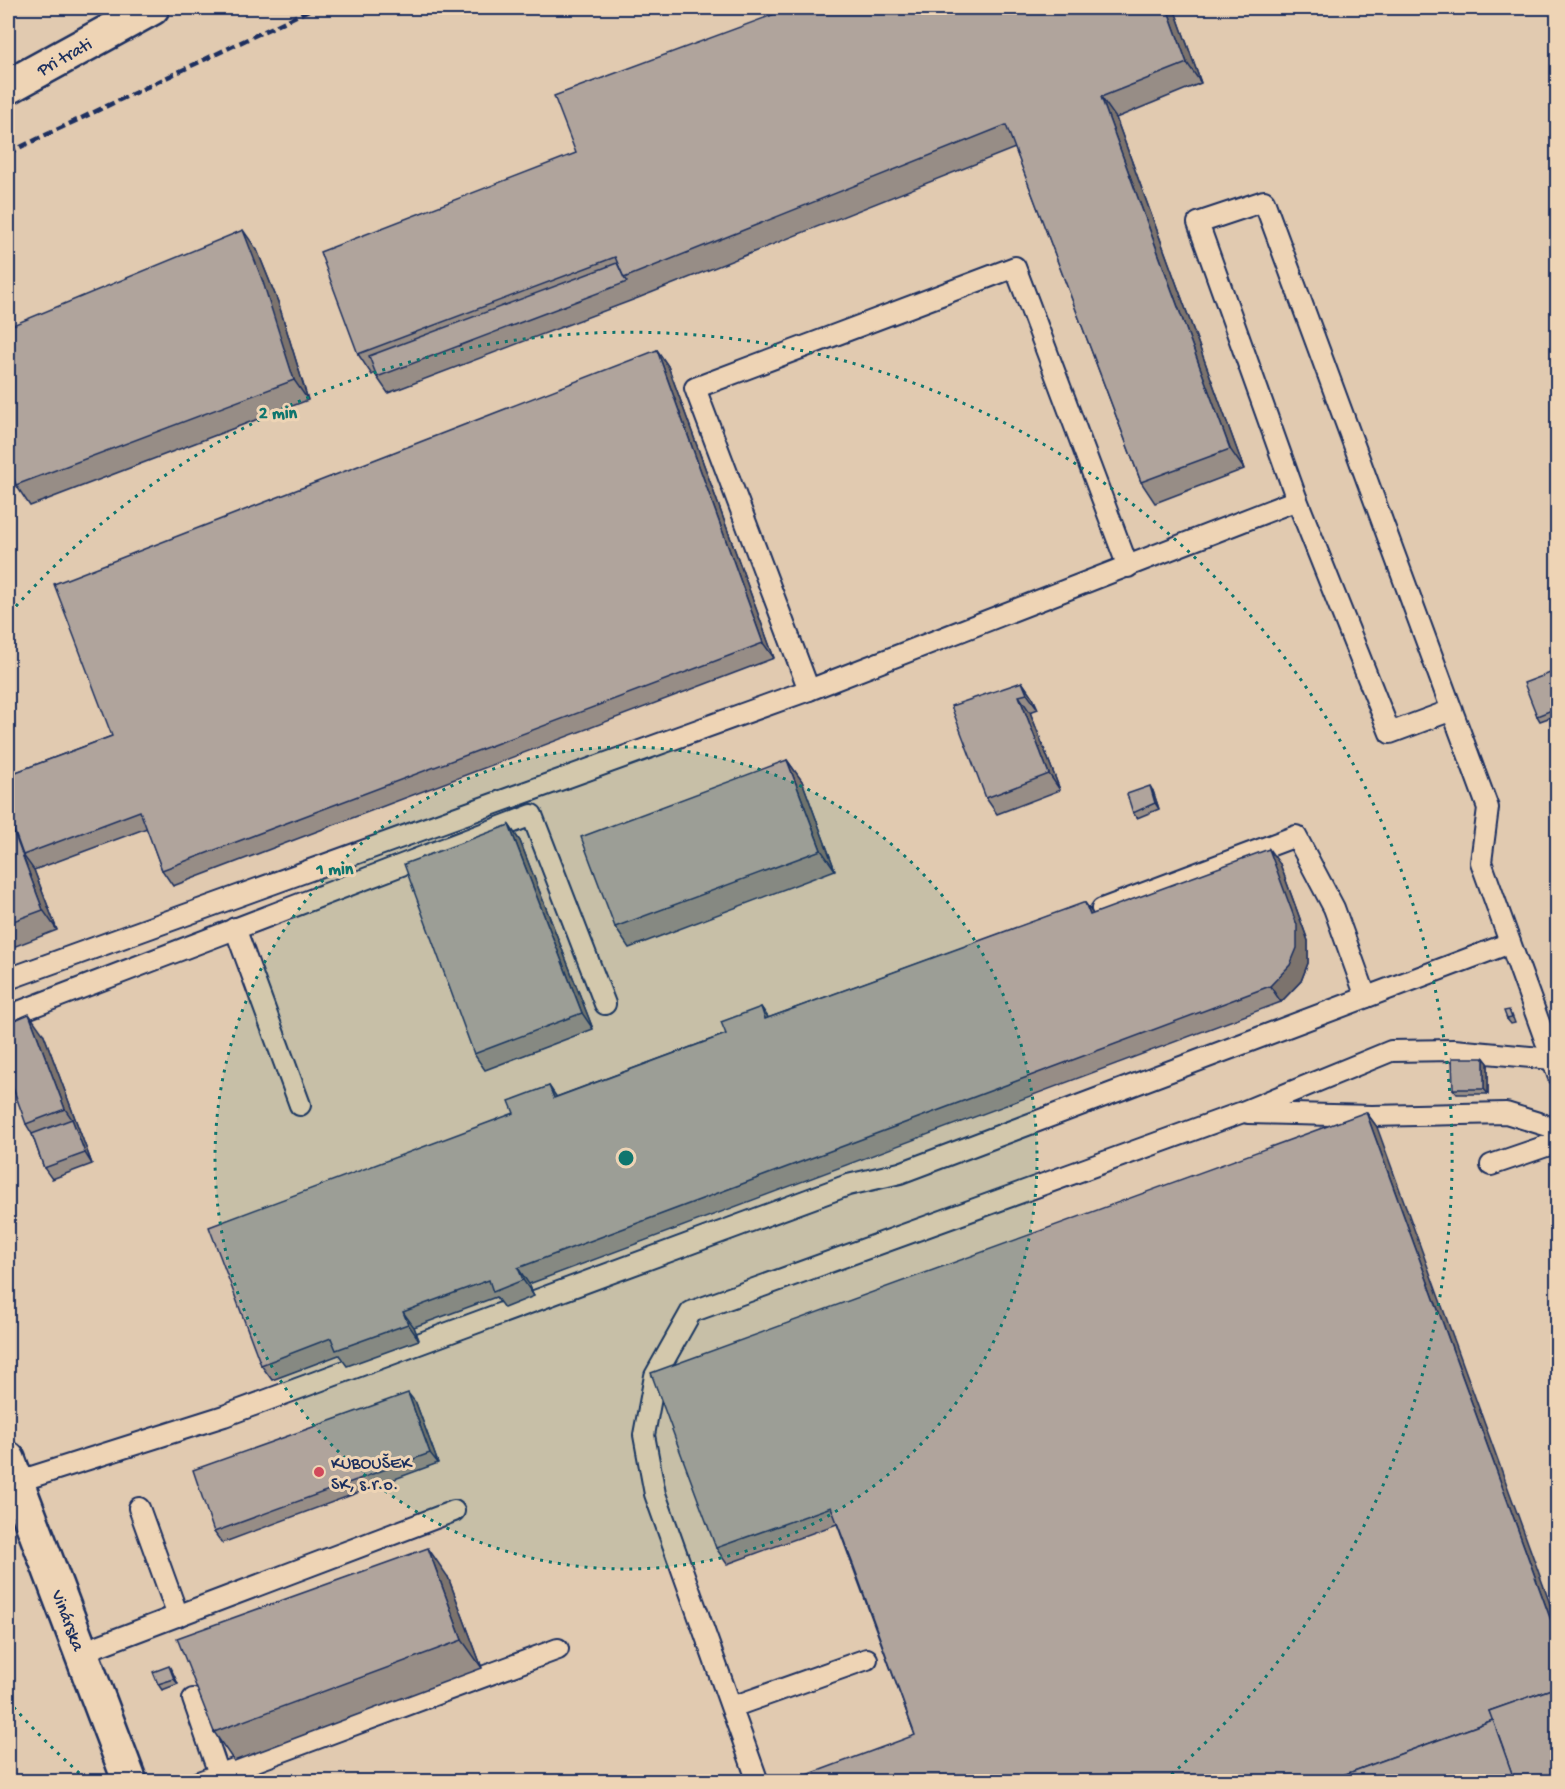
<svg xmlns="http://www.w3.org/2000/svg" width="1565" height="1789" viewBox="0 0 1565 1789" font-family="'Gochi Hand',sans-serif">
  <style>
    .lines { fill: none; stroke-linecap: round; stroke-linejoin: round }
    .lane-casing { stroke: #1b2f5e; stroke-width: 24 }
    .street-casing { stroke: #1b2f5e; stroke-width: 38 }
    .lane { stroke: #eed4b5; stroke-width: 20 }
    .street { stroke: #eed4b5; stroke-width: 33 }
    .rail { stroke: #1b2f5e; stroke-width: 4.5; stroke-dasharray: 9 4.5; stroke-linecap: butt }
    .wall { fill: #978d86; stroke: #1b2f5e; stroke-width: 1.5 }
    .shaded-wall { fill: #7b736d; stroke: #1b2f5e; stroke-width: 1.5 }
    .building { fill: #b0a49c; stroke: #1b2f5e; stroke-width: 1.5 }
    .ring { fill: none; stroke: #0f766e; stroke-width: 3; stroke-dasharray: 3 6 }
    .poi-dot { fill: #d1495b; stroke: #eed4b5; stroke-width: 2 }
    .labels { text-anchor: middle; stroke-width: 6; stroke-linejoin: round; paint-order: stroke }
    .street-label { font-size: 18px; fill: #1b2f5e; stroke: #eed4b5 }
    .poi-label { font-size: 18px; fill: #1b2f5e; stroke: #eed4b5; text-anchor: start }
    .centre { fill: #0f766e; stroke: #eed4b5; stroke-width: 3 }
    .ring-label { font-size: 18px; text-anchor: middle; font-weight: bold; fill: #0f766e; stroke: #eed4b5; stroke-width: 6; stroke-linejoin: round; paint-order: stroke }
  </style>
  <rect width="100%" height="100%" fill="#e1cab0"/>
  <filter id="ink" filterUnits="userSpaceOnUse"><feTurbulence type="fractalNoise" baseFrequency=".0167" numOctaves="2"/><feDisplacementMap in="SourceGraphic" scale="12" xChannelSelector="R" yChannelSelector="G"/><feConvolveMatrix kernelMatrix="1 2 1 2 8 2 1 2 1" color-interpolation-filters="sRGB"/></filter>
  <g filter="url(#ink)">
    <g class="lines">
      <defs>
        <g id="lane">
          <polyline points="809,690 695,388 1015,267 1128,567"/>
          <polyline points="1452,710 1390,733 1297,500 1198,223 1264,201 1488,808 1481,862 1558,1075"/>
          <polyline points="1102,909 1296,836 1334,908 1366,997"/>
          <polyline points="235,928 300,1105"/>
          <polyline points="8,979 809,690 1297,500"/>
          <polyline points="8,1016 532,815 605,1004"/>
          <polyline points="1248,1113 1372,1116 1506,1113 1558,1129"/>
          <polyline points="1491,1165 1558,1142"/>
          <polyline points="16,1482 224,1416 848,1185 900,1173 1510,943"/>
          <polyline points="139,1508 178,1616"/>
          <polyline points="82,1652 454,1511"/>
          <polyline points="193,1699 219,1774"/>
          <polyline points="732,1707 867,1659"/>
          <polyline points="199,1782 558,1649"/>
          <polyline points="758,1782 655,1494 644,1435 655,1376 691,1312 1240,1113 1391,1051 1454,1050 1552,1059"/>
        </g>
        <g id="street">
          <polyline points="8,87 152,8"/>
          <polyline points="8,1459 130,1782"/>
        </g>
      </defs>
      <use href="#lane" class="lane-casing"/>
      <use href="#street" class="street-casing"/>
      <use href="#lane" class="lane"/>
      <use href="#street" class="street"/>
      <polyline class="rail" points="8,153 313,8"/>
    </g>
    <g class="wall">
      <polygon points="791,8 1174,8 1201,83 1116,118 1244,469 1155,503 1141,482 1015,148 638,298 388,393 377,377 375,373 372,375 358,354 576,153"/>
      <polygon points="257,250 278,302 308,400 30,506 16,485"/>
      <polygon points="657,350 668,366 774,658 173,886 162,870 147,828 34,870 57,930 8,949 8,775 112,736"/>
      <polygon points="1557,678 1557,715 1540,721 1537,716"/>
      <polygon points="1022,682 1033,698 1038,709 1030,712 1060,790 997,814 986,798"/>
      <polygon points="787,760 802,781 835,870 629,948 615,927"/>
      <polygon points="1153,791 1159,809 1137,818 1133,813"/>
      <polygon points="509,825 520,841 593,1029 485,1070 474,1054"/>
      <polygon points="1280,864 1308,941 1308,963 1301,981 1281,1002 529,1284 534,1296 504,1308 496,1297 414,1327 419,1340 347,1366 339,1355 272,1380 261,1365 514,1113 549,1086 556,1097 726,1034 761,1007 768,1018 1085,903 1093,914"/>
      <polygon points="1512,1015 1515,1023 1511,1024 1507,1019"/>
      <polygon points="44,1035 92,1164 52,1179 44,1168 32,1134 26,1124"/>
      <polygon points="1484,1058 1488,1063 1488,1094 1457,1094 1453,1089"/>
      <polygon points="1366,1112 1377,1127 915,1735 837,1524 727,1564 716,1548"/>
      <polygon points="416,1403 438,1463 222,1543 214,1532"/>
      <polygon points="448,1577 482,1668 234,1761 214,1732"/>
      <polygon points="172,1671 178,1684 162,1690 158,1684"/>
    </g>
    <g class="shaded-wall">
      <polygon points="1167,8 1174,8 1201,83 1187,63"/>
      <polygon points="1101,97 1116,118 1244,469 1230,449"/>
      <polygon points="243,230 257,250 278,302 308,400 294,380"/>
      <polygon points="657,350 668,366 774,658 763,643"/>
      <polygon points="1022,682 1033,698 1038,709 1027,694"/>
      <polygon points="1019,696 1030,712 1060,790 1049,774"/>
      <polygon points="787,760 802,781 835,870 821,850"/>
      <polygon points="1150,786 1153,791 1159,809 1155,803"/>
      <polygon points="8,800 23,855 34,870 57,930 43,910 8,817"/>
      <polygon points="509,825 520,841 593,1029 582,1013"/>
      <polygon points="1269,849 1280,864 1308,941 1308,963 1301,981 1281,1002 1270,986"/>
      <polygon points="1085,903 1096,918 1090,915"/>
      <polygon points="761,1007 772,1023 765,1019"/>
      <polygon points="29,1014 44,1035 92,1164 85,1153 72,1119 65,1109"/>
      <polygon points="1484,1058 1488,1063 1488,1094 1484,1089"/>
      <polygon points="549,1086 560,1102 554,1098"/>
      <polygon points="1366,1112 1377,1127 1557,1623 1557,1637"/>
      <polygon points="518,1268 529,1284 534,1296 523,1280"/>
      <polygon points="403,1312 414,1327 419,1340 408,1324"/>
      <polygon points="408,1393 416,1403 438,1463 430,1453"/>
      <polygon points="428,1548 448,1577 482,1668 462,1640"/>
      <polygon points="169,1666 172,1671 178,1684 174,1679"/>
    </g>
    <g class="building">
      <polygon points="791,8 1167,8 1187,63 1101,97 1230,449 1141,482 1006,125 624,278 615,257 358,354 320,252 576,153 554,96"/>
      <polygon points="243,230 263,282 294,380 16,485 8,462 8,327"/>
      <polygon points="617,263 624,278 627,282 377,377 369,356"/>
      <polygon points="657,350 763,643 162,870 140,811 23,855 8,813 8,775 112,736 54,584"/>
      <polygon points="1553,672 1557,685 1557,708 1537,716 1524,683"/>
      <polygon points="1022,682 1027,694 1019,696 1049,774 986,798 951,706"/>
      <polygon points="787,760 821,850 615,927 581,837"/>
      <polygon points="1150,786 1155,803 1133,813 1127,794"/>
      <polygon points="8,817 43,910 8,923"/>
      <polygon points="509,825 582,1013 474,1054 404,864"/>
      <polygon points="1269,849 1297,925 1297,948 1290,965 1270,986 518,1268 523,1280 493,1292 489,1280 403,1312 408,1324 336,1350 331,1338 261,1365 209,1227 514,1113 509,1101 549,1086 554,1098 726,1034 721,1022 761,1007 765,1019 1083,903 1085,903 1090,915"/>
      <polygon points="1509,1010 1512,1018 1507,1019 1504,1011"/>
      <polygon points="29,1014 65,1109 26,1124 8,1074 8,1023"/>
      <polygon points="1452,1058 1484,1058 1484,1089 1453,1089"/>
      <polygon points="1366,1112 1557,1637 1557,1687 1489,1711 1493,1720 1324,1782 800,1782 799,1778 915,1735 854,1567 831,1507 716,1548 651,1373"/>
      <polygon points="72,1119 85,1153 44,1168 32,1134"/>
      <polygon points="408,1393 430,1453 214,1532 193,1470"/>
      <polygon points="428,1548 462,1640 214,1732 177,1638"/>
      <polygon points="169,1666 174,1679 158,1684 153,1672"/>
      <polygon points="1557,1687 1557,1782 1515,1782 1489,1711"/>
      <polygon points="1493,1720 1515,1782 1324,1782"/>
    </g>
  </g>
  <circle cx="626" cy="1158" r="411" fill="#0f766e" fill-opacity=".12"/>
  <g class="ring">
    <circle cx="626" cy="1158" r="411"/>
    <path d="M86 1779A823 823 0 0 1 10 1703M10 613A823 823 0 1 1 1166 1779"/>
  </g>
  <circle class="poi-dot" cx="319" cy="1472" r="6"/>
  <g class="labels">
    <g class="street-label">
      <text transform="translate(64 56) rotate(-29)" y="6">Pri trati</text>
      <text transform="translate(69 1620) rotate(69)" y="6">Vinárska</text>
    </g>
    <g class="poi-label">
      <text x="331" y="1468">KUBOUŠEK<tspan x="331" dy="21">SK, s.r.o.</tspan></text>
    </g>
  </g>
  <circle cx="626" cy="1158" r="9" class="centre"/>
  <g class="ring-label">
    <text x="278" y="418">2 min</text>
    <text x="335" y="874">1 min</text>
  </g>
  <rect width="1565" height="1789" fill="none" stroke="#eed4b5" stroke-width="30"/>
  <rect x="15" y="15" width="1535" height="1759" fill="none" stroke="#1b2f5e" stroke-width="2" filter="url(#ink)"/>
</svg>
